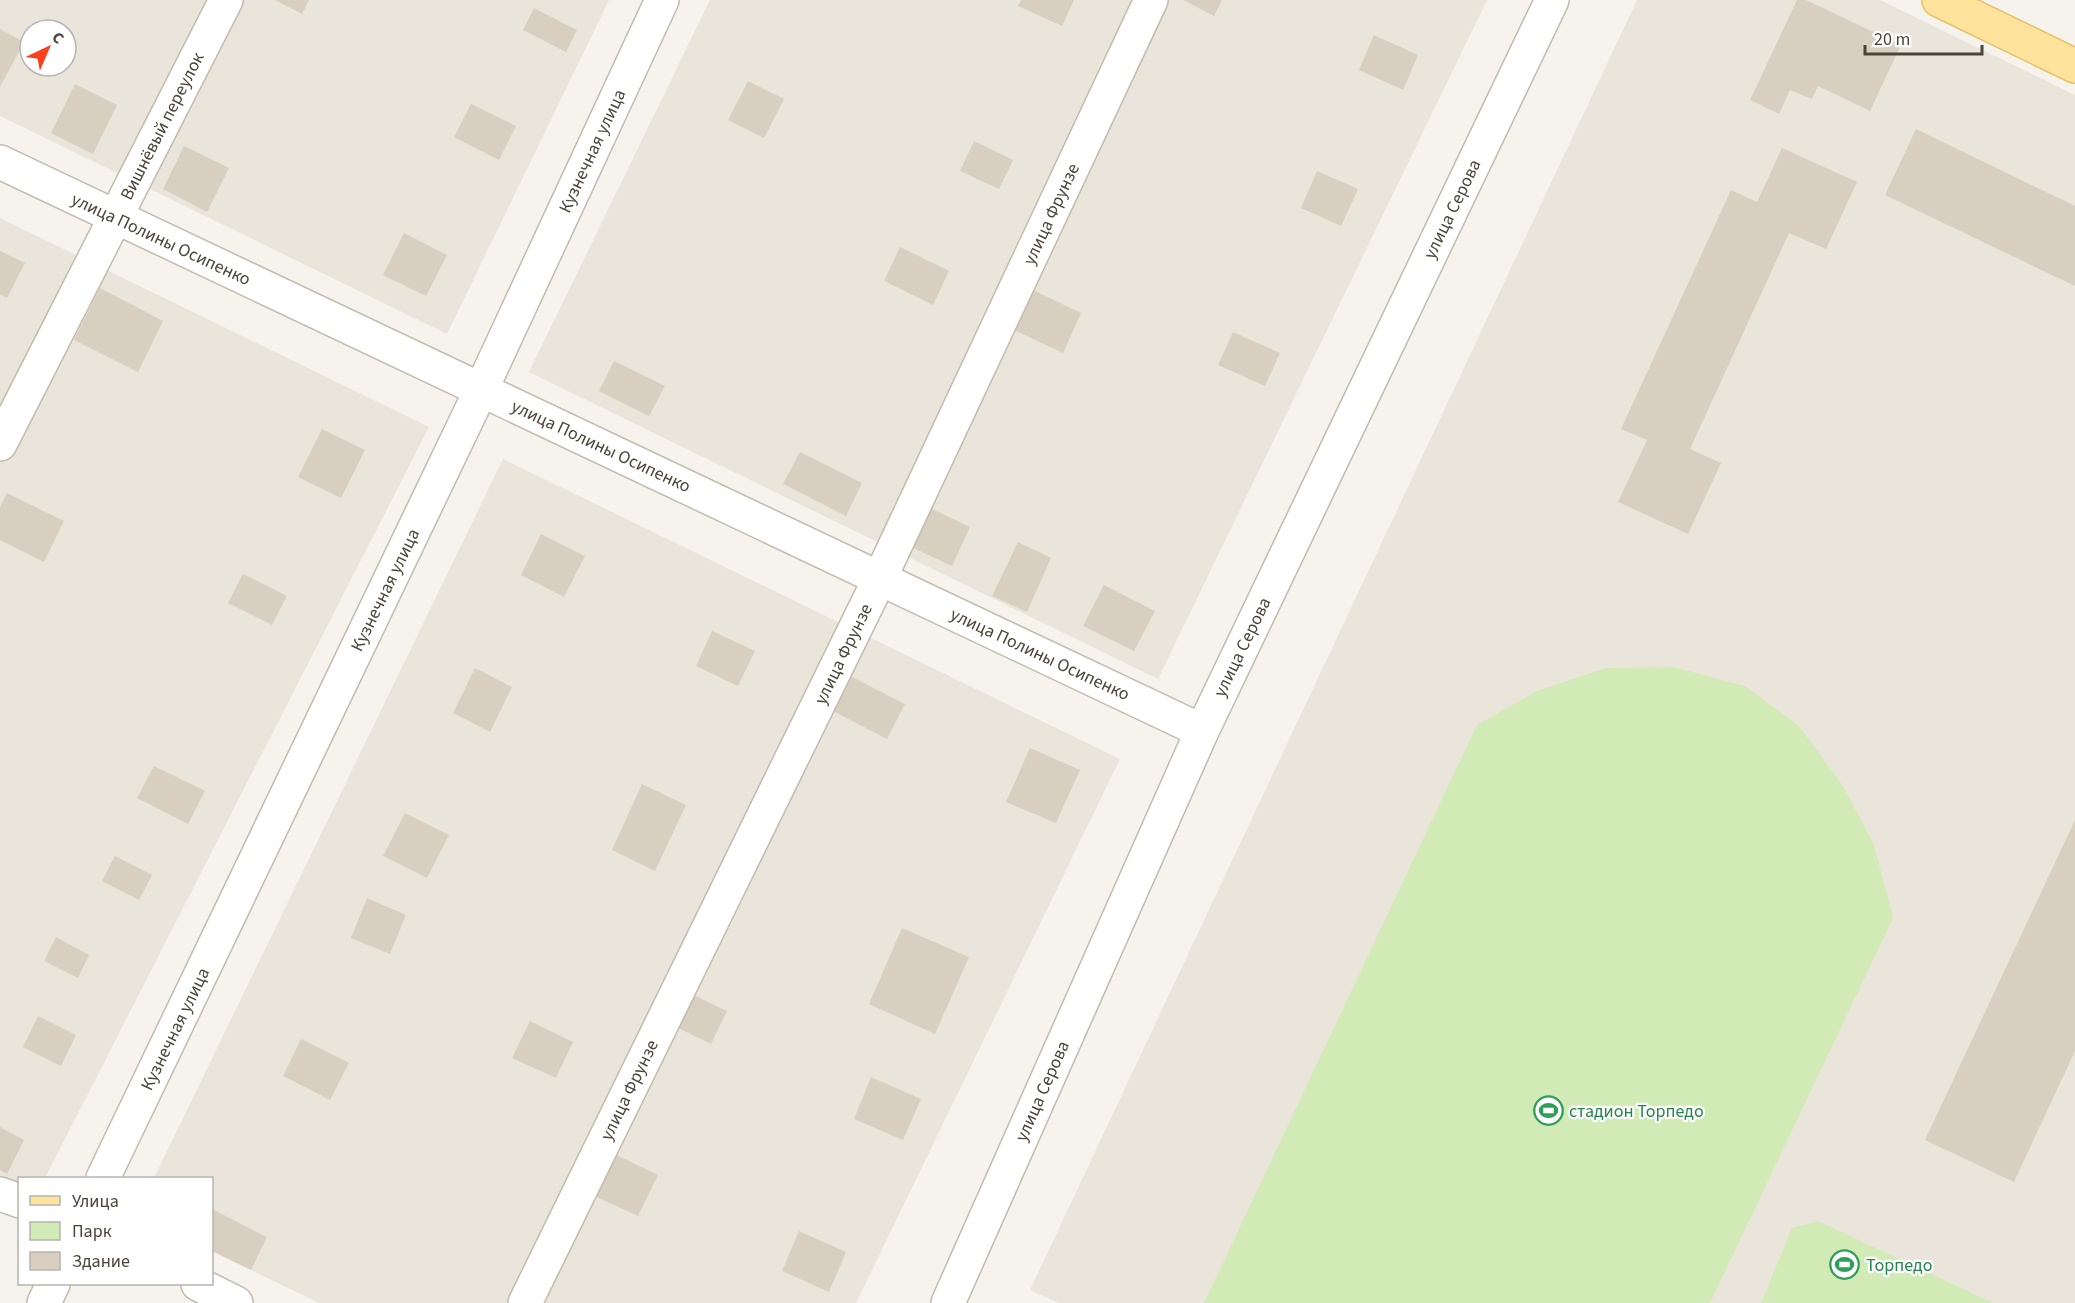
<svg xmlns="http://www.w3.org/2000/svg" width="2075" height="1303" viewBox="0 0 2075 1303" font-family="'Source Sans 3',sans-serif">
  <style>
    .residential { fill: #eae5da; fill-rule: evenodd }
    .green { fill: #d2eab5 }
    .building { fill: #d8cfc1 }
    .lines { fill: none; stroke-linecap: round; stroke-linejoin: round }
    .minor-casing { stroke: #c2bbae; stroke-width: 36 }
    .major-casing { stroke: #e6c16a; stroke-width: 36 }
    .minor { stroke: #fff; stroke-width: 33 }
    .major { stroke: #ffe39c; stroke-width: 33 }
    .labels { text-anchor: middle; stroke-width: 4.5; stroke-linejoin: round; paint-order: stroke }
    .street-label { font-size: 18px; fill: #4b4439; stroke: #fff }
    .leisure-label { font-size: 18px; fill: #27864d; stroke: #fff; text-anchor: start }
  </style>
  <rect width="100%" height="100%" fill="#f6f3ec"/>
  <g class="residential">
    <path d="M0 0H609L447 334 0 116ZM30 30H66V66H30Z"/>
    <polygon points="710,0 1487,0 1158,679 529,372"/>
    <polygon points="1637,0 1880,0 2075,95 2075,1303 1058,1303 1030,1290"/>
    <polygon points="0,218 429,427 45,1178 20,1178 19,1184 0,1176"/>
    <polygon points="503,459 1120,759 856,1303 319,1303 212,1251 212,1178 154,1178"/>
  </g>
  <g class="green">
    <polygon points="1673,667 1745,686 1799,726 1843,786 1874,845 1893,918 1710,1303 1204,1303 1477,725 1537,691 1606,668"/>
    <polygon points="1818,1221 1993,1303 1761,1303 1792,1228"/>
  </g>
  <g class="building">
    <polygon points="275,0 309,0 302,14"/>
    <polygon points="1021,0 1074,0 1062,26 1018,6"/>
    <polygon points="1183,0 1222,0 1214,16"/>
    <polygon points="1797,0 1806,0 1901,45 1870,111 1818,86 1812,99 1790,90 1779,114 1750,100"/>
    <polygon points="534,8 577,30 566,52 523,30"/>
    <polygon points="0,29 24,42 0,87"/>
    <polygon points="1374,35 1418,55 1403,90 1359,70"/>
    <polygon points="748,81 784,99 764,138 728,120"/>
    <polygon points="75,84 117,105 93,154 51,133"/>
    <polygon points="471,104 516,126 499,160 454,137"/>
    <polygon points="1916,129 2075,206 2075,286 1885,195"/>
    <polygon points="974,141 1013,160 999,189 960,171"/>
    <polygon points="184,146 229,168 207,212 163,189"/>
    <polygon points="1782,148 1857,182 1826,249 1789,233 1690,449 1721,463 1688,534 1618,502 1647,440 1621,429 1731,190 1757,202"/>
    <polygon points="1317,171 1358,189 1341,226 1301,208"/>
    <polygon points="404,233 447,255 426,296 383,275"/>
    <polygon points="900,247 949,271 933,305 884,281"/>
    <polygon points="0,251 25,263 7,298 0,294"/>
    <polygon points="100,288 163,321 138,372 74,340"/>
    <polygon points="1031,289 1081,313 1063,353 1012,329"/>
    <polygon points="1233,332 1280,353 1265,386 1218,365"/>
    <polygon points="614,361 665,386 649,416 599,391"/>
    <polygon points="322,429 365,450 341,498 298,477"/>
    <polygon points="800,452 862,483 846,516 783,484"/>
    <polygon points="7,493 64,521 44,562 0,540 0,507"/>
    <polygon points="928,507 970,527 952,566 909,546"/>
    <polygon points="541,534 585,556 564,597 521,575"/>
    <polygon points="1018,542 1051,558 1027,612 992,596"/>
    <polygon points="243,574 287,596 272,625 228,603"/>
    <polygon points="1104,585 1155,611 1134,651 1083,626"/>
    <polygon points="712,631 755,651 738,686 696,666"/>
    <polygon points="475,668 512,687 490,732 453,713"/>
    <polygon points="850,676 905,704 887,739 833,711"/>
    <polygon points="1030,748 1080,770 1056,823 1006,802"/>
    <polygon points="154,766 205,791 188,824 137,798"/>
    <polygon points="642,784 686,805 655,871 612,850"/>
    <polygon points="405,813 449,835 427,878 383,856"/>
    <polygon points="2075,820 2075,1051 2014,1182 1925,1140"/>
    <polygon points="115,856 152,875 139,900 102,881"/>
    <polygon points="367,898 406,915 390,954 351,938"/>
    <polygon points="902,928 969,957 935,1034 869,1004"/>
    <polygon points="56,937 89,955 78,978 44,961"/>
    <polygon points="683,990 727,1011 711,1044 668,1023"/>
    <polygon points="38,1016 76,1035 61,1066 23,1047"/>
    <polygon points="530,1021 573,1042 556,1078 512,1058"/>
    <polygon points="301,1039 349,1063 330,1100 283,1076"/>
    <polygon points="871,1077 921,1099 903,1140 854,1119"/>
    <polygon points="0,1127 24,1140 7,1174 0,1170"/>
    <polygon points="608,1151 658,1175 638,1216 588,1193"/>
    <polygon points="212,1209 267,1237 251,1270 212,1251"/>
    <polygon points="799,1231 846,1252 829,1292 782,1271"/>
  </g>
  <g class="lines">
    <defs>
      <g id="minor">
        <polyline points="0,162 1202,731"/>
        <polyline points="0,444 226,0"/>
        <polyline points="103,1178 481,390 662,0"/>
        <polyline points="0,1194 20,1201"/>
        <polyline points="198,1284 236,1303"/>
        <polyline points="44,1303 53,1284"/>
        <polyline points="525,1303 880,578 1151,0"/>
        <polyline points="948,1303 1202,731 1552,0"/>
      </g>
      <polyline id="major" points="1939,0 2075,66"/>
    </defs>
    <use href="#minor" class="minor-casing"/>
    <use href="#major" class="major-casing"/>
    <use href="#minor" class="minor"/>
    <use href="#major" class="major"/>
  </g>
  <defs>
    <symbol id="stadium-ring" viewBox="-11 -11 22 22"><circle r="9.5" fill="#fff" stroke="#2e9e5b" stroke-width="1.5"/><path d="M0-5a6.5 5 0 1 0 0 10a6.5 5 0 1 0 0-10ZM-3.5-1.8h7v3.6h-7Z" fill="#2e9e5b"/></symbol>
  </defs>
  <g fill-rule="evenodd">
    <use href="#stadium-ring" x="1532" y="1094" width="33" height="33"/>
    <use href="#stadium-ring" x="1828" y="1248" width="33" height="33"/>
  </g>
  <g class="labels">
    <g class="street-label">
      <text transform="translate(162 126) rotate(-63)" y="6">Вишнёвый переулок</text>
      <text transform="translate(592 151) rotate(-65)" y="6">Кузнечная улица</text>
      <text transform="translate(1452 209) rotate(-64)" y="6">улица Серова</text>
      <text transform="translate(1051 214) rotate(-65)" y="6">улица Фрунзе</text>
      <text transform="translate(161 239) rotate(25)" y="6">улица Полины Осипенко</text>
      <text transform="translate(601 446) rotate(25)" y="6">улица Полины Осипенко</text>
      <text transform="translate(385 590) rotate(-64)" y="6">Кузнечная улица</text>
      <text transform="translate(1242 647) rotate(-64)" y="6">улица Серова</text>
      <text transform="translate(843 654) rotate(-64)" y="6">улица Фрунзе</text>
      <text transform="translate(1040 654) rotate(25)" y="6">улица Полины Осипенко</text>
      <text transform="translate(175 1029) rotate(-64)" y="6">Кузнечная улица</text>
      <text transform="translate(629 1090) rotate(-64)" y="6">улица Фрунзе</text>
      <text transform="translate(1042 1091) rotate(-66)" y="6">улица Серова</text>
    </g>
    <g class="leisure-label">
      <text x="1569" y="1117">стадион Торпедо</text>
      <text x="1866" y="1271">Торпедо</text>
    </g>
  </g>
  <rect x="18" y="1177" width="195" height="108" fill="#ffffff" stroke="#b7b4b0" stroke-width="1.5"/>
  <rect x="30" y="1196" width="30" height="9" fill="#ffe39c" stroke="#b7b4b0" stroke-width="1.5"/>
  <text x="72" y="1207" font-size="18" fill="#4b4439">Улица</text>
  <rect x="30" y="1222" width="30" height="18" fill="#d2eab5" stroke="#b7b4b0" stroke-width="1.5"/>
  <text x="72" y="1237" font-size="18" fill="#4b4439">Парк</text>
  <rect x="30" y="1252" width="30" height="18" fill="#d8cfc1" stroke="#b7b4b0" stroke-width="1.5"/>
  <text x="72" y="1267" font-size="18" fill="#4b4439">Здание</text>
  <g transform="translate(48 48) rotate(44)"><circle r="28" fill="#ffffff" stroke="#b7b4b0" stroke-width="1.5"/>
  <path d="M0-4.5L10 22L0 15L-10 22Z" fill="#fc3f1d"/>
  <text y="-9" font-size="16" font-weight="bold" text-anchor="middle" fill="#4b4439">С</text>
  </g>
  <path d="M1865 45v9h117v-9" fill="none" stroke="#4b4439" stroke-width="3"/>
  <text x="1874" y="45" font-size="18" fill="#4b4439" stroke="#ffffff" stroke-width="4.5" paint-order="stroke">20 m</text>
</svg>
